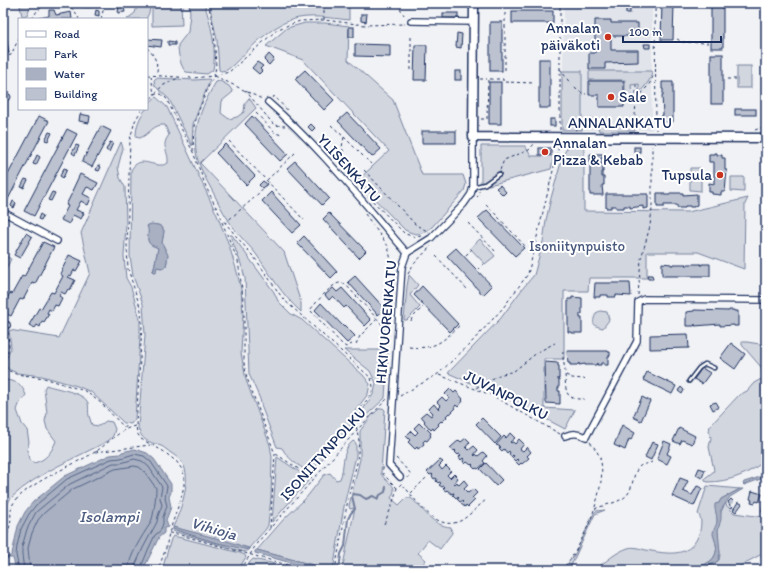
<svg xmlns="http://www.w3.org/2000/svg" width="769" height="573" viewBox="0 0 769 573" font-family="Itim,sans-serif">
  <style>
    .built { fill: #e1e4ea }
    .green { fill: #d2d6df; stroke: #76829e; fill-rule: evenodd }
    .water { fill: #a8b0c2; stroke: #707c9a }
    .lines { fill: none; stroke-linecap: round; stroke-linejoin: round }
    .shore { stroke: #536386; stroke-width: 1 }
    .stream { stroke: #707c9a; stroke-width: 2 }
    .building { fill: #bcc2d0; stroke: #1b2f5e }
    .lane-casing { stroke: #1b2f5e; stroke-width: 5.5 }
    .street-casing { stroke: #1b2f5e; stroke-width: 8 }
    .secondary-casing { stroke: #1b2f5e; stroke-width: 11 }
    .path { stroke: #1b2f5e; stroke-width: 1; stroke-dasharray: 3 3; stroke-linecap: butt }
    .lane { stroke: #fff; stroke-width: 2.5 }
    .street { stroke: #fff; stroke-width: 5.5 }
    .secondary { stroke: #fff; stroke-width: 8 }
    .poi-dot { fill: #c8321e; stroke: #fff; stroke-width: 1.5 }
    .labels { text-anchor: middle; stroke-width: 4; stroke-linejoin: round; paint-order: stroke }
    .poi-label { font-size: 15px; fill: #1b2f5e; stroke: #fff; text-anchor: end }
    .street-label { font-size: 15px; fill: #1b2f5e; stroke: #fff }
    .park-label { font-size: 15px; fill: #49597e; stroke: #fff }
    .water-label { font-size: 16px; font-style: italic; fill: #4c5c81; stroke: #fff }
  </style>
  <rect width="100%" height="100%" fill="#f1f2f5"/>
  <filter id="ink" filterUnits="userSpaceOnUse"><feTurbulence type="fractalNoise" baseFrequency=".025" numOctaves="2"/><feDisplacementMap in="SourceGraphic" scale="8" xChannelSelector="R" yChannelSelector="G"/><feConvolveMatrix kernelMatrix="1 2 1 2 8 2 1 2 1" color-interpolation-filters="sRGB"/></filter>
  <g filter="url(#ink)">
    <polygon class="built" points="564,3 652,3 652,130 582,130 582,71 563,71"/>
    <g class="green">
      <polygon points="22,3 36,3 30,7 27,15 22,16 20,6"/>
      <path d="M73 3H100C94 10 81 8 73 3Z"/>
      <polygon points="138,3 151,3 149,13 146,19 127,19 135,13"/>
      <polygon points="152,3 181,3 182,25 152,26"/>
      <path d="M189 3H204C211 24 217 48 213 70L207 74 186 72C180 66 178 53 178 45L188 32 190 13Z"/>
      <path d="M209 3H349V20C330 18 309 14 291 20 268 28 250 49 233 65L227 70 221 71 219 70 217 40Z"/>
      <path d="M305 23H325L349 26 348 60 393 100 422 175H463L466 184 464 191 432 227C421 235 417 236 405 230L357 181 389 151 303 60 266 46 287 28Z"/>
      <rect x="737" y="66" width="14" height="22"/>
      <rect x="562" y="71" width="20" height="59"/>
      <path d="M589 71H652C652 80 644 87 639 93V84L631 85 632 97H625V80H589Z"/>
      <polygon points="156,78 195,80 209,79 210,80 193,124 192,146 169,99 155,86 154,80"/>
      <path d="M220 81 229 86 233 92 222 101 221 113 229 119 237 117 244 112 245 103 249 98 256 108 200 163 284 252 301 303V312C281 294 271 275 256 254 250 246 242 239 236 231 227 219 220 207 214 194 207 181 198 166 196 152 193 127 203 103 216 82Z"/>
      <path d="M156 97 167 107 217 215 229 245 237 272 241 289 243 314 241 353 246 380 270 445 272 457 271 498 268 525 266 529 249 548 173 527C180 512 191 482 184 466 182 461 176 456 171 453 168 451 164 447 161 446 148 441 143 442 138 428L145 335 143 304 133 276 130 256 131 170C140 155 150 166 162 165 164 165 166 164 168 163 169 150 160 147 169 135L165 125C153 124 150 134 140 138L136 137C136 126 139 118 146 109H147L151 101ZM148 225H158L162 227 164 231 162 243C167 253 169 255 166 266L161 268 157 267 155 272H153L158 248 152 245 148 240 149 229 147 226Z"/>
      <polygon points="603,120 607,121 607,125 635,125 635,131 599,131 598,124 600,121"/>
      <polygon points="121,142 123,148 118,167 120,178 125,187 126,224 124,256 126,278 131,287 140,319 140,338 135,419 131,424 124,423 91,392 77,386 42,376 17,373 8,369 6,366 5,362 11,347 9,330 59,338 90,273 81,233"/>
      <polygon points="569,145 584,146 584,211 688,212 748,198 745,204 744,269 698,252 647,252 647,278 589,278 588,291 564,291 564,359 544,359 544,408 575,410 565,429 510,400 448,373 501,318 523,288 534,275 543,242 546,220 551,198 563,155"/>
      <polygon points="481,146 525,146 531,156 554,156 551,169 489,185 481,182"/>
      <polygon points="690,168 701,168 701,191 690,190"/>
      <polygon points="731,177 744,177 744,192 731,191"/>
      <path d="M230 235H232L274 292 278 301 291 314 302 320 355 368 363 375 370 384 368 394 355 411 350 426 313 470 309 472C296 464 289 460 282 448L277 447 262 408 260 399 249 374 245 278 241 264Z"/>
      <polygon points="480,239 495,256 485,264 470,248"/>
      <polygon points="3,255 11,259 3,275"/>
      <polygon points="409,275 418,285 410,295 420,307 407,320 404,320 407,286"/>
      <path d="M600 311 607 312 609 320 603 328C592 326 592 323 596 313Z"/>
      <path d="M742 342H747L766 345V459C751 474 728 482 708 482L705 481V478L713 472 714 470 709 447 711 438 709 431 710 426 739 395 747 391 754 383 763 378 761 367 742 345Z"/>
      <polygon points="344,350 388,350 385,398 358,423 359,416 374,393 376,383 370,371"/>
      <path d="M3 377 6 380C19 382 21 384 26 395L20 402 17 410 22 424 27 430 29 442 27 450 29 459 34 463C46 460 51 453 56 441L47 429 45 421 47 413 44 389 46 385C56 389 84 392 88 403 89 407 88 412 89 416 90 419 91 422 92 425L99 426 106 421 112 422 115 429 113 436 108 441C76 458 39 472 12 497 8 501 6 508 3 513Z"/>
      <path d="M383 408 385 410 381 473C387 486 400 483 391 498L399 505 406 498H411C424 509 432 526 451 527L452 533 440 549 428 540 418 553 426 560 418 570H342L355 508 350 509 349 506 360 459V431L372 415 379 409Z"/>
      <path d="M353 441 356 443V456L345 501 333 570H322L313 565 257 550 283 520 306 498 324 475 330 473 336 480 340 479C345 467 341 450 353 441Z"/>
      <polygon points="277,457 310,479 272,522"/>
      <path d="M707 486 740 489 721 499 719 503 716 504C715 511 718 515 717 522 717 526 714 530 714 534 714 539 718 546 716 552 713 566 692 569 680 566 672 565 662 571 656 567L652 570 636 568 632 570H595C605 562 616 552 628 548 634 546 641 549 646 550 668 554 692 559 700 531 701 525 702 518 698 514Z"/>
      <path d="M726 503V505L734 513 763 517 766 515V570H763L764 560 760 555 732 570H691L705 568 719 560C721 553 719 549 718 541 717 529 718 513 726 503Z"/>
      <polygon points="605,510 595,514 569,570 563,570 575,554 594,513 596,511"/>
      <polygon points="173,529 214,542 249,550 244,552 173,531"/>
      <polygon points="173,536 182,538 240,553 245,555 246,557 238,570 162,570 171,539"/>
      <polygon points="253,559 280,565 297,570 250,570 249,563"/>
    </g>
    <g class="water">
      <path d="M151 224 158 225 162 227 164 231 162 243 168 255 166 266 163 268 157 267 156 272 152 271 154 270 158 248C155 246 151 246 149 243 146 238 150 231 147 226Z"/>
      <polygon points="135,449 147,453 154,459 171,484 171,492 169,497 171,507 166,520 168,527 164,528 164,533 159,537 143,570 16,570 13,558 9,558 9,557 12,554 18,526 25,512 33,502 65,476 110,455 120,454 122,452"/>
      <polygon points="766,473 766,477 744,485 743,484 744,482 757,478"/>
      <path d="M740 489H743L730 497 721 510V519L718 530 720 553 718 561 703 569 691 570H652L656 567C662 571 672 564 680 566 692 568 713 567 716 552 718 546 714 539 713 534 713 529 718 524 717 519 717 514 714 510 715 504L719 503 721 499Z"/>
      <polygon points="173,527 227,541 250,549 248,550 214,542 173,529"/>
      <polygon points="257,550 313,565 322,570 317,570 255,553 255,551"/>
    </g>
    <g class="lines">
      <g class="shore">
        <polyline points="19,570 16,555 17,546 21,529 29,514 36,505 67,479 111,459 121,458 134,454 144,456 151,462 167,486 165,498 167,506 163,517 163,524 160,531 155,535 148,550 140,570"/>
        <polyline points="24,570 22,555 22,547 27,529 36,512 70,484 113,463 121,463 134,459 142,461 149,467 162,487 160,498 162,505 158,516 157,522 143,548 135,566 135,570"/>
        <path d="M30 570 28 548 32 533 38 520 44 513 73 489 115 469 134 466 139 467 144 471 156 488C156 495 154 518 150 524 142 536 129 556 128 570"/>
      </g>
      <g class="stream">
        <polyline points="3,559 9,557"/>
        <polyline points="339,570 341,554 345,546 348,519 351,513 355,509 352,496 353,494 360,495 366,499 373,496 378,499 380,495 385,492 386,487"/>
      </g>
    </g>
    <g class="building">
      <polygon points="108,3 117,3 117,5 108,6"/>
      <polygon points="662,3 674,3 673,40 661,40"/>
      <rect x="711" y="3" width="12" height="45"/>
      <polygon points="123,4 125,12 118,13 119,5"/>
      <rect x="626" y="6" width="4" height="7"/>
      <polygon points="49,10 54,10 56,15 71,12 72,19 40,19 39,18 49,16"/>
      <polygon points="96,10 99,11 99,16 95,15"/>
      <rect x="512" y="11" width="41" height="12"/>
      <rect x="443" y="13" width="15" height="5"/>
      <polygon points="361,14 367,14 366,22 361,21"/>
      <polygon points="595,20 611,20 611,23 638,23 638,36 611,36 611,50 638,50 638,62 605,63 605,69 589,69 589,53 595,53"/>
      <rect x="490" y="22" width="12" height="49"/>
      <rect x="349" y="27" width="5" height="10"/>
      <polygon points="457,33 462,34 461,48 456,47"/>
      <polygon points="3,36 6,36 9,53 3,54"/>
      <polygon points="147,39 162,40 161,47 147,45"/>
      <polygon points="168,41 175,42 175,45 168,45"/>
      <polygon points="355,44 390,45 390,57 355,56"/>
      <polygon points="644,44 650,44 650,48 645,48"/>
      <polygon points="415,45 427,45 426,80 414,80"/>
      <polygon points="269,54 274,59 269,65 264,60"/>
      <rect x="711" y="54" width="12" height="50"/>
      <rect x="539" y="59" width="11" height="49"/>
      <polygon points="257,62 263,66 260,69 262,71 259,74 252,68"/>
      <polygon points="305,70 334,100 324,110 295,79"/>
      <rect x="455" y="71" width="6" height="9"/>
      <polygon points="589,81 624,81 624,107 599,107 599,95 589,95"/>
      <rect x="489" y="82" width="12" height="42"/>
      <polygon points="662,82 673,82 673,122 662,122 662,115 663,115 662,95 663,95 663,89 662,89"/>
      <circle cx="8" cy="97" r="3"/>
      <rect x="735" y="109" width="21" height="6"/>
      <polygon points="347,113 381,149 372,157 338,121"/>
      <polygon points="80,114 90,116 89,123 79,121"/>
      <polygon points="39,116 49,121 6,203 3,201 3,184"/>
      <polygon points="252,116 288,154 280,161 245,124"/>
      <rect x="550" y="119" width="5" height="7"/>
      <polygon points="311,124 315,128 312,131 308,127"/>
      <polygon points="101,126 111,131 92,167 82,162"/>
      <polygon points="67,129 77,134 34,216 24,211"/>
      <rect x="422" y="131" width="34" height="12"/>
      <polygon points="49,132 52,133 48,141 45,140"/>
      <polygon points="110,142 113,143 109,152 106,150"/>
      <polygon points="225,144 255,176 246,185 216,153"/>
      <polygon points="76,145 79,146 75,155 72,153"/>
      <rect x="634" y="147" width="6" height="5"/>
      <rect x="539" y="148" width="12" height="7"/>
      <polygon points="714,153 717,153 717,155 722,155 722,158 725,158 725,170 727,170 725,192 721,192 721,195 712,194 712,192 709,192 709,183 714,184 714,162 709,162 709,154 714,154"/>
      <polygon points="590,154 603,154 603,158 601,158 601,164 603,164 603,172 602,172 602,177 604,177 604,185 602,185 603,195 590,195"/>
      <polygon points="37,155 40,157 36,165 33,164"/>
      <polygon points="295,161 329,198 322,205 287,168"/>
      <polygon points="98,165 101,167 99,171 96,170"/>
      <polygon points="64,168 67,169 63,178 60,176"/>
      <polygon points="80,174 98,183 94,190 87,187 83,194 91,198 88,205 81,201 76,210 84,213 81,219 73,215 69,224 61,220 68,206 66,205 73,191 72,191"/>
      <polygon points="25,179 28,180 24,188 21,187"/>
      <polygon points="263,181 267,184 262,188 259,185"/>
      <polygon points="500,185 506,192 503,195 496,188"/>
      <polygon points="52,192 55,193 51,201 48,200"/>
      <polygon points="271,192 301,225 292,233 262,201"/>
      <polygon points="657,193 664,193 664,195 670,195 670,193 683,193 683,195 697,194 697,205 694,206 694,207 690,207 690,206 685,206 685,208 677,208 677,205 664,205 664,207 657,207"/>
      <polygon points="606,194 648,194 648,208 643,209 643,206 630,208 630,206 624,206 624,208 616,208 616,206 611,206 611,208 606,208"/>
      <polygon points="13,201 16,203 14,208 11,206"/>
      <polygon points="487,210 524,248 515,256 478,218"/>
      <polygon points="329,213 366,251 359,258 323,219"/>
      <polygon points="40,214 43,216 41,220 38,219"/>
      <polygon points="26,233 32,237 20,258 14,255"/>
      <polygon points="304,236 337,272 331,278 297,243"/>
      <polygon points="43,242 54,247 35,284 32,283 23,300 20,299 11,316 3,312 3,306 10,293 12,294 22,276 24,277"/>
      <polygon points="456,248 492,286 483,295 447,256"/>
      <polygon points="69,255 82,261 76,271 74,270 71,276 69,275 68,277 75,280 70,290 68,289 65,294 61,292 59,296 62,298 58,306 55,305 52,311 49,309 47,313 49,314 44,322 42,321 40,327 37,325 35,328 29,325 39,308 41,309 51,292 54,293 63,276 60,274"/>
      <polygon points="662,263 671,264 671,265 673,265 673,264 686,264 685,265 688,265 687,264 701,264 701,265 702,265 702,264 710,264 710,276 662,276"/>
      <polygon points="647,275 652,275 653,279 648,279"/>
      <polygon points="355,276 385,309 378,315 348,282"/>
      <polygon points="595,283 630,283 631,296 616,295 616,297 608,297 608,295 600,295 600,297 594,297"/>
      <polygon points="422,286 458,324 450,332 414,295"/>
      <polygon points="333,288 337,292 342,288 371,320 365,326 346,306 344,308 333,296 329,300 325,295"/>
      <polygon points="572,297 582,298 582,314 580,314 580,318 582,318 582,333 572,333 572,332 568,332 568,299 572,299"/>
      <polygon points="321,303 343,326 344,325 355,336 347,343 315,310"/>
      <polygon points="694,310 729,311 729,310 734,310 734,311 738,311 738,326 734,326 734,325 720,326 720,324 695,326 695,324 694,326 686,326 686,312 694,311"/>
      <polygon points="688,334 689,348 650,349 650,335"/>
      <polygon points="731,343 745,354 735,369 720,358"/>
      <polygon points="567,351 608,351 608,352 610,352 610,356 608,356 608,365 604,365 604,363 601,363 601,365 597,365 597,363 596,365 585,365 585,364 579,365 579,363 577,365 570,365 570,363 568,363"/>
      <polygon points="545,362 558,363 558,366 559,366 559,379 558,378 558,380 559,380 559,388 558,388 558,391 560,391 560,404 546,403"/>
      <polygon points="702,368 710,373 702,384 694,379"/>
      <polygon points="647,372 676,386 672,394 643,380"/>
      <polygon points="681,387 684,390 682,394 678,391"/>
      <polygon points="450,389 454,393 456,391 463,399 462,400 463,401 458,407 456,405 454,408 455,409 450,414 449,413 446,416 447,417 442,422 441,421 438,424 439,425 434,430 433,428 431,430 424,422 425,421 421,416 426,412 431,416 433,413 429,409 434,404 438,409 441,406 437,402 442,397 446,401 449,398 445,394"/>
      <polygon points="642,397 650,401 641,421 633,417"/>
      <polygon points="716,402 719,407 713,410 710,404"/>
      <polygon points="482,418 501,437 495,444 476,424"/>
      <polygon points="419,423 423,427 424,426 431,433 430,435 431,436 427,441 425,440 423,442 424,444 418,449 417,447 415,449 408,442 410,440 406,436 411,431 415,435 418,432 414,428"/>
      <polygon points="622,425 635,433 631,440 629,439 625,450 614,445"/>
      <polygon points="679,428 695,436 692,444 682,440 680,444 673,441"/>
      <polygon points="510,433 515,438 510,442 511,443 513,442 515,444 519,439 524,444 520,449 523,451 527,447 531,452 527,456 529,458 522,464 521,463 519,465 516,462 518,460 517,459 515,461 512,458 514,456 513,455 511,457 509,454 510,453 509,451 507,453 504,449 502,451 499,448 501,447 496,445 504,436 506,438"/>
      <polygon points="466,438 470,442 466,447 469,450 474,446 478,450 474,455 475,456 476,454 478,456 483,452 487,456 483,461 485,463 478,469 476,468 475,469 472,466 473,465 472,464 471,465 467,462 465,464 463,461 464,459 463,458 461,460 459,457 461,455 459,454 458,455 455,452 456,451 455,450 454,451 450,448 459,440 461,442"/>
      <polygon points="664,441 671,444 667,454 671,456 667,464 657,459"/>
      <polygon points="652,442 658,444 651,460 645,457"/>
      <polygon points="440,460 443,462 439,466 442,470 446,466 451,471 447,475 450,478 454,474 458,478 454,483 455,484 457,482 459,485 464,480 468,485 464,489 468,493 473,489 477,493 472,498 475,500 468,507 466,505 465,507 461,504 463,502 462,501 460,502 457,499 459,498 458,497 456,498 453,495 454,493 453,493 452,494 447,490 446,491 443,489 445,487 444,486 442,487 439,485 441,483 439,482 438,483 436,481 437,479 436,478 434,479 432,476 433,475 432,474 430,475 427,472"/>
      <polygon points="486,463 502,480 496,486 480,469"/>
      <polygon points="699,468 705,470 702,478 696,475"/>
      <polygon points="680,478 688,481 683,491 692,495 697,486 702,488 694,506 672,496"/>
      <polygon points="752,491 762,494 759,502 756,501 755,503 751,502 752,500 750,499"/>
      <polygon points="731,499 734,502 731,505 733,507 731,508 728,502"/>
      <polygon points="738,502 742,504 736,512 733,510"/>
      <polygon points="763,506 766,507 766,512 762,511"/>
    </g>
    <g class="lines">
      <defs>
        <g id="lane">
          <polyline points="473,187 485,184 499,174"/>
          <polyline points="689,381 699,368 705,364 714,368"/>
        </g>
        <g id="street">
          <polyline points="411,21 474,22"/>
          <path d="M268 102C320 147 362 201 407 253"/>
          <polyline points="3,212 57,241"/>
          <polyline points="3,326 7,325"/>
          <path d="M565 436C573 433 578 433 586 437L637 341 638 302 644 299 766 300"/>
          <polyline points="400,477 389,465 402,267 407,253 431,238 464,204 471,194 473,187 473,137"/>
        </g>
        <polyline id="secondary" points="474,3 473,137 766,138"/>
      </defs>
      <use href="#lane" class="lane-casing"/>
      <use href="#street" class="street-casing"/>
      <use href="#secondary" class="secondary-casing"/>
      <g class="path">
        <polyline points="67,3 76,13 79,19"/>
        <polyline points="397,3 404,15"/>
        <polyline points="655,3 656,130"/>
        <polyline points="32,19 37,11 47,3"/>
        <polyline points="101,19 105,3"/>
        <polyline points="324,20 324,3"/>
        <polyline points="411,37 411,72"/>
        <polyline points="677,39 682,42 708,43"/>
        <path d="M147 48C155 55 158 64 157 74"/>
        <polyline points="3,57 11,55 19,38"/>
        <path d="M560 69C567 78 574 92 586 94"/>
        <polyline points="505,70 505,9"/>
        <polyline points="147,75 192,78 214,76 229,72 278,29 300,21 324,20 365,25 405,24"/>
        <polyline points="151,76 154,94"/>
        <polyline points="215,76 262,99"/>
        <polyline points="480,79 487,79"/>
        <polyline points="727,79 737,79"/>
        <polyline points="245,90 274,125 285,126"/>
        <polyline points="154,94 161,94 166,98 193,152 206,187 222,219 257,261 283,299 371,378 373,386 372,393 358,412 355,420 359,441 357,463 349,494 335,570"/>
        <polyline points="273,98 274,96 288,111"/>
        <polyline points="636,100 636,85"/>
        <polyline points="147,103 162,86 180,77"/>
        <polyline points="142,109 135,121 130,139 127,247 128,269 141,310 142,326 136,426 137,433 141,439 163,451 177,462 183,471 184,476 184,486 181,498 169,533 166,548 158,570"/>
        <polyline points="256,113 275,133 282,135"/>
        <polyline points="635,116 636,101 650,83 654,74"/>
        <polyline points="481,119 487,119 488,79 503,79 503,82 535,83"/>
        <polyline points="331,125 344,137 342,147 345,157"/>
        <polyline points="560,130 560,3"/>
        <polyline points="575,130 588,123 594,116"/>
        <polyline points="755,130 766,126"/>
        <polyline points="344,137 371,164"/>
        <polyline points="229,141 304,220"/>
        <polyline points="193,151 194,126 199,110 210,83 214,76 216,67 214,29 208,3"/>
        <polyline points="364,170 416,225 429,232"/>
        <polyline points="500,170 504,160 529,150 534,144"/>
        <polyline points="267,180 297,151"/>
        <polyline points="360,188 405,234 416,237 421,236"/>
        <polyline points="477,197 479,195 479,191"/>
        <polyline points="486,204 525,246"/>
        <polyline points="365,214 388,246 395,280"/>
        <polyline points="222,222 238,261 242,289 244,313 244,363 247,378 275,454 270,528"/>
        <polyline points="225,223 254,198 268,183"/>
        <polyline points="468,223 497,253"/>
        <polyline points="466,255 472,249"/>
        <polyline points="436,256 467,289"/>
        <polyline points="479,269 484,264"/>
        <polyline points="408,274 413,265 431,246"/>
        <polyline points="638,295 641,259 650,226 652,209 652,146"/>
        <polyline points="411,321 412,318 423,307"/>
        <polyline points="8,332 9,347 4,363 5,369 16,374 44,378 85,391 101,403 124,427 128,427"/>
        <path d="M352 344 346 347 342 344 310 310C315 304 332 283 340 283 342 283 344 284 346 285L381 323 384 330 386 342"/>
        <polyline points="356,344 360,336 377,319"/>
        <path d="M409 347C436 350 443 341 461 324"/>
        <path d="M563 351C562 358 565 366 565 373 566 389 563 400 584 399"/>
        <polyline points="439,375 491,395 560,434"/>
        <polyline points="566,375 572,378 584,379 585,380"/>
        <polyline points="476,388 499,375 514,371 538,352 555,343"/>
        <polyline points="400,396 438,374 470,344 503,308 528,274 559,146"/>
        <polyline points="95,452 150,445"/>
        <polyline points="276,454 312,478"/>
        <polyline points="396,458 411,474 406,480"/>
        <polyline points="383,467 383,474 397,488 403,482"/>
        <path d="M403 485C417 501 437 534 462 520 470 515 478 506 486 500"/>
        <polyline points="763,490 766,486"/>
        <polyline points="411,493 428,476"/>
        <path d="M595 509C605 504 620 503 627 495 634 487 632 473 640 466 643 464 648 464 652 462"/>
        <polyline points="384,524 392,506 397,488"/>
        <polyline points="169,533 177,534 305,570"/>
        <path d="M6 570C2 554 6 540 10 525 12 518 9 511 13 504 25 484 74 465 95 452 108 444 120 429 135 426"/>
        <polyline points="241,570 257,543 357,430 387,399"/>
        <path d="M561 570C581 552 609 485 600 458 598 452 594 447 590 442"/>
      </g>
      <use href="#lane" class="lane"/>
      <use href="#street" class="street"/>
      <use href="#secondary" class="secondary"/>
    </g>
  </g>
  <g class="poi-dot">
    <circle cx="608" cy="37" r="4"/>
    <circle cx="611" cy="97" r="4"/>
    <circle cx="545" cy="152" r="4"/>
    <circle cx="720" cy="175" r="4"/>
  </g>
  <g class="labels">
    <g class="poi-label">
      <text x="600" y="33">Annalan<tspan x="600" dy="17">päiväkoti</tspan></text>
      <text x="619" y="102" text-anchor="start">Sale</text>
      <text x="553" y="148" text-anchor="start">Annalan<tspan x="553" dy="17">Pizza &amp; Kebab</tspan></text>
      <text x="712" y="180">Tupsula</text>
    </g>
    <g class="street-label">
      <text x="620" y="128">ANNALANKATU</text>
      <text transform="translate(349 168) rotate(48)" y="5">YLISENKATU</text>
      <text transform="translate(386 322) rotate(-85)" y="5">HIKIVUORENKATU</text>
      <text transform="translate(506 395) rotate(27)" y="5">JUVANPOLKU</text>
      <text transform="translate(323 454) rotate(-48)" y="5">ISONIITYNPOLKU</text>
    </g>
    <g class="park-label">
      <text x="577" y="251">Isoniitynpuisto</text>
    </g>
    <g class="water-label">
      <text x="109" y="522">Isolampi</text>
      <text transform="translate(214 528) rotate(16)" y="6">Vihioja</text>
    </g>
  </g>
  <rect width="769" height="573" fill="none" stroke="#fff" stroke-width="16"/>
  <rect x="8" y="8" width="753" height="557" fill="none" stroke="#1b2f5e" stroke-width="1.5" filter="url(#ink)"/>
  <rect x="18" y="18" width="130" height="92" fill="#ffffff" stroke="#a4acbf"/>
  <rect x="26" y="31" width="20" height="6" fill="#ffffff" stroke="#a4acbf"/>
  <text x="54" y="38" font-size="12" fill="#1b2f5e">Road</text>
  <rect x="26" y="48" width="20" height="12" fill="#d2d6df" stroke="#a4acbf"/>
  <text x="54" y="58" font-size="12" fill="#1b2f5e">Park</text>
  <rect x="26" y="68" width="20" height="12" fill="#a8b0c2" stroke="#a4acbf"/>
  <text x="54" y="78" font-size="12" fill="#1b2f5e">Water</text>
  <rect x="26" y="88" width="20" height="12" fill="#bcc2d0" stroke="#a4acbf"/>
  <text x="54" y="98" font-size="12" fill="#1b2f5e">Building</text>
  <path d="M623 36v6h98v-6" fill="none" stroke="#1b2f5e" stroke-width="2"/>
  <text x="629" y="36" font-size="12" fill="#1b2f5e" stroke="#ffffff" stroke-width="3" paint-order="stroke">100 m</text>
</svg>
